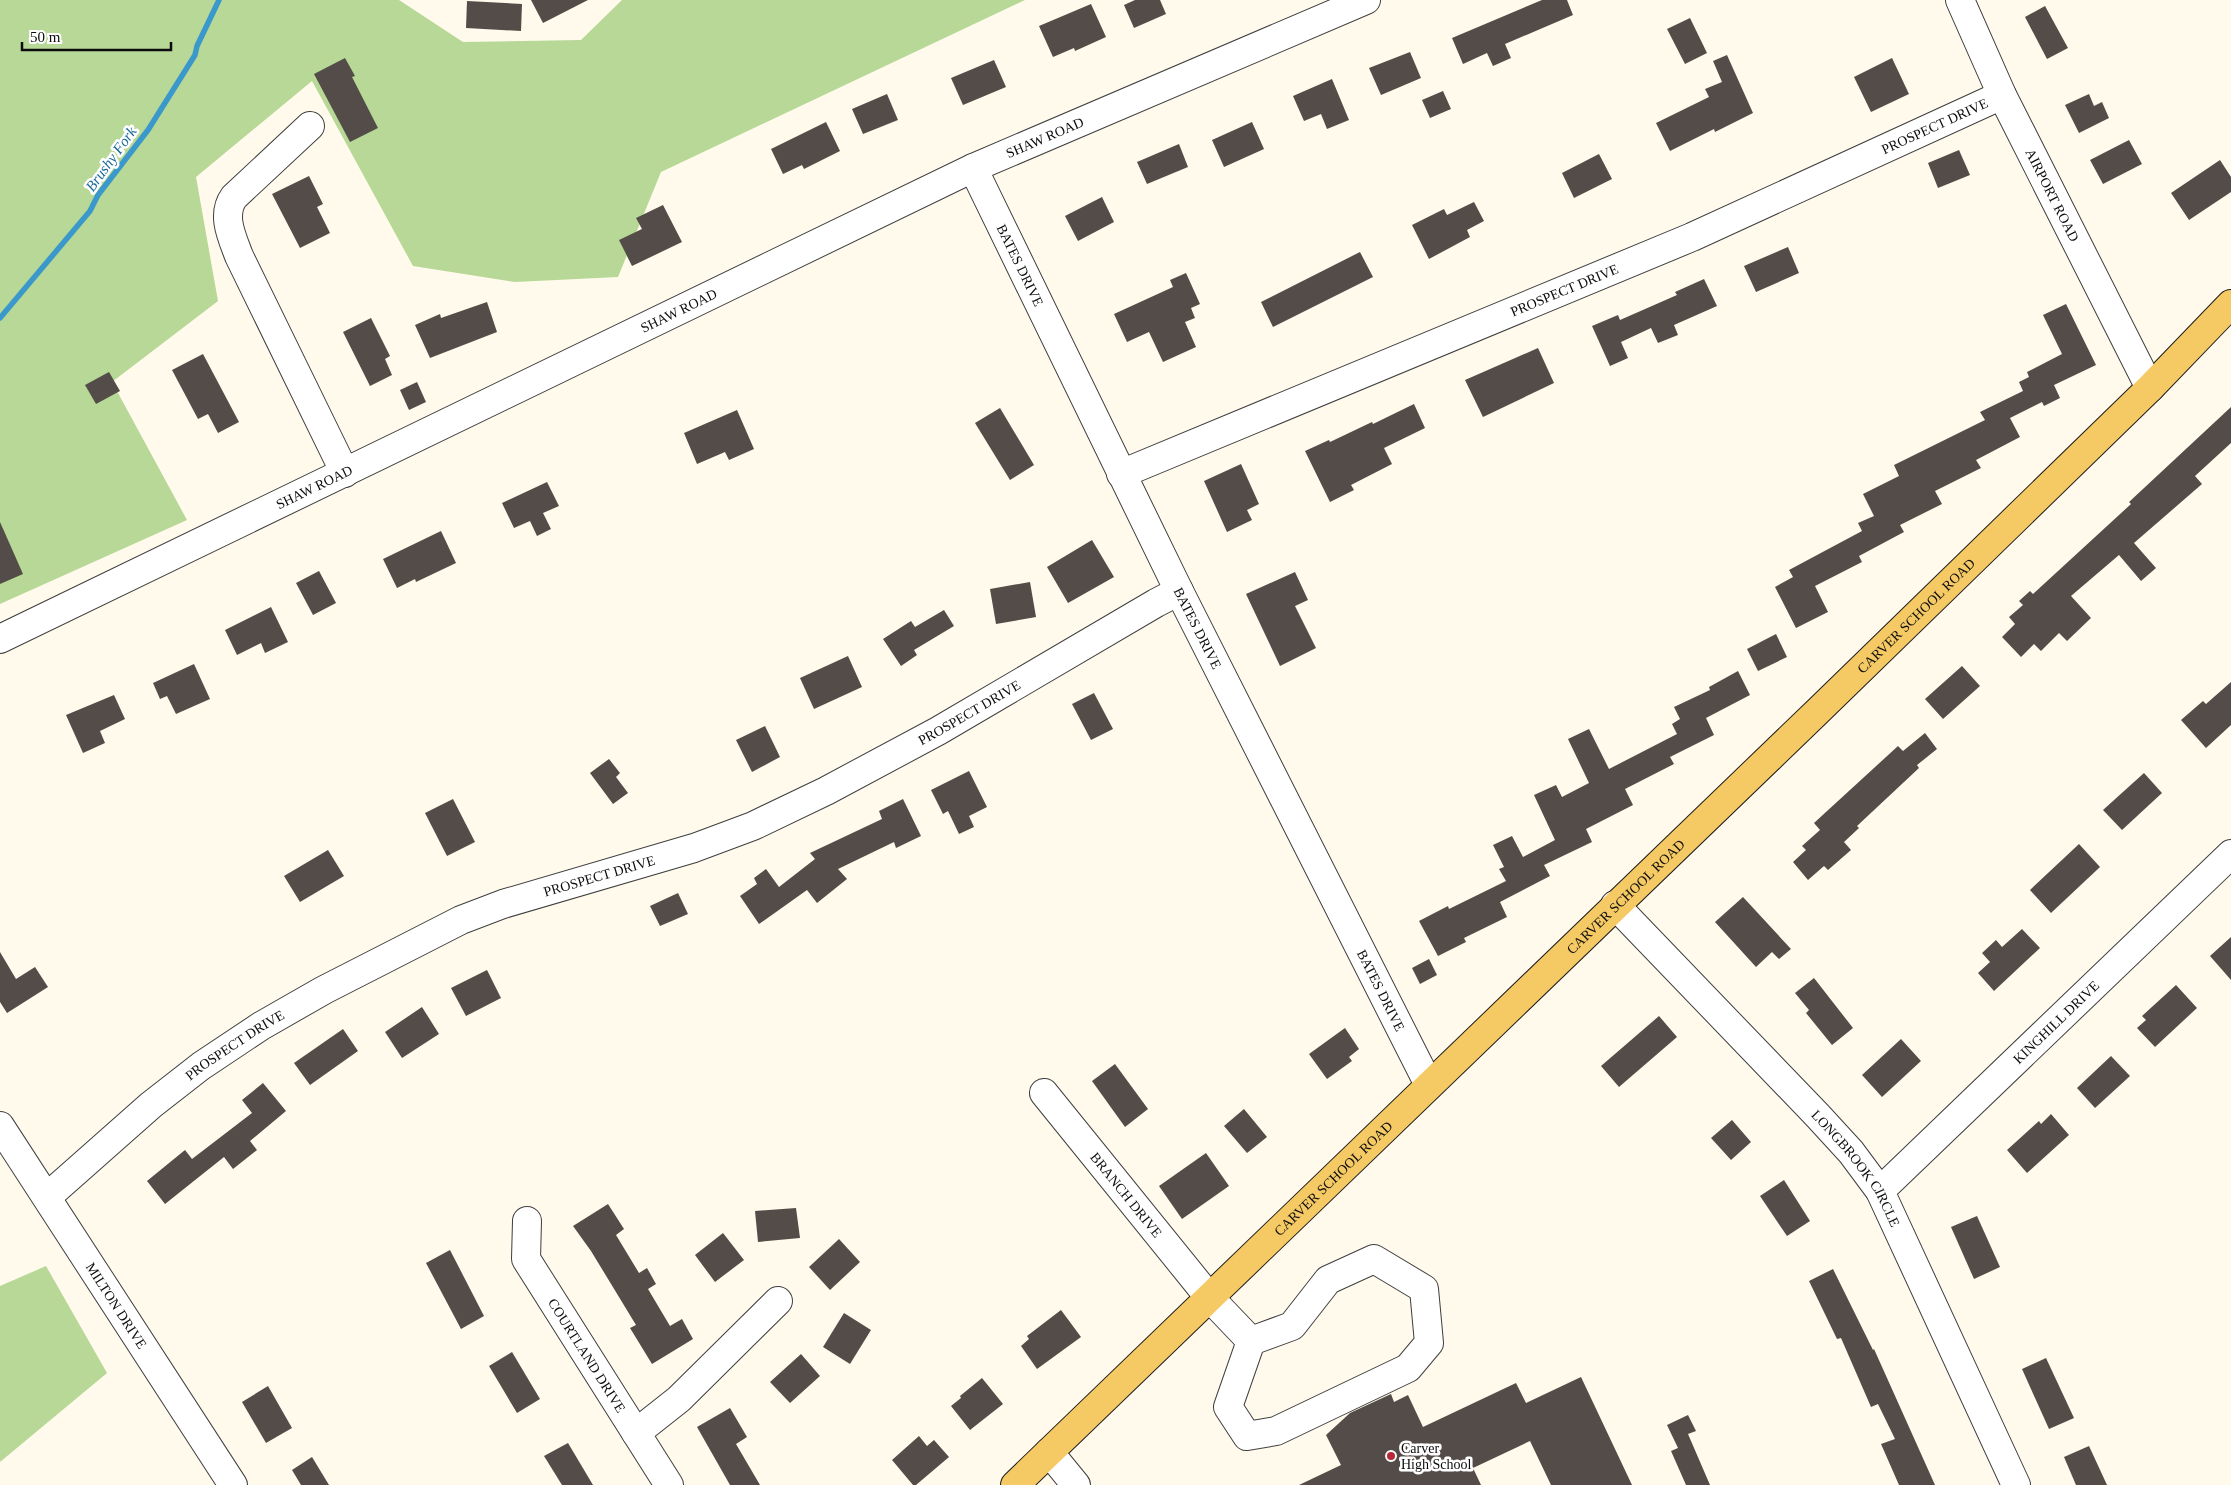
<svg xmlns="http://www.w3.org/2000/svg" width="2231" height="1485" viewBox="0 0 2231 1485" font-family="'Times New Roman',serif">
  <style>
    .forest { fill: #b7d896 }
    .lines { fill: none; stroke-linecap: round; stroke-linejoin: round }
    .stream { stroke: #3a98ca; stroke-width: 5.5 }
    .building { fill: #544c48 }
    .minor-casing { stroke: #3f3f3f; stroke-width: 30 }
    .major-casing { stroke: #1d1d1d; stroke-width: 30 }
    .minor { stroke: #fff; stroke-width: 28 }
    .major { stroke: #f5ca64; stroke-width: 28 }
    .poi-dot { fill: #b82836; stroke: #fff; stroke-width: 2 }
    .labels { text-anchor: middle; stroke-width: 5; stroke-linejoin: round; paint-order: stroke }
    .street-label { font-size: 14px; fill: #0c0c0c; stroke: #fff }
    .poi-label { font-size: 14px; fill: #0c0c0c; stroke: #fff; text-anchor: start }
    .water-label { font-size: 15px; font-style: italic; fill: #19689a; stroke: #fff }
  </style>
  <rect width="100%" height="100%" fill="#fffaeb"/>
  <g class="forest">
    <polygon points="0,0 399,0 463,42 581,40 622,0 1025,0 661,172 618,277 515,282 413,266 312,81 196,177 218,301 112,382 187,520 0,604"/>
    <polygon points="46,1266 107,1373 0,1462 0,1286"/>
  </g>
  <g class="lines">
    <polyline class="stream" points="0,318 90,211 98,195 148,130 195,55 197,46 219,0"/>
  </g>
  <g class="building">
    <polygon points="531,0 588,0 543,23"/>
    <polygon points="1135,0 1160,0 1166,14 1134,28 1124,5"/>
    <polygon points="1542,0 1567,0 1573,15 1505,44 1511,58 1493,66 1487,53 1463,64 1452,38"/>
    <polygon points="467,1 522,4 521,31 466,28"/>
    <polygon points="1091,4 1106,37 1075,51 1074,48 1053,57 1039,26"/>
    <polygon points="2045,6 2068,48 2047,59 2025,17"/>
    <polygon points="1690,18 1707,53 1685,64 1667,29"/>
    <polygon points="1410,52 1421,78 1381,95 1369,68"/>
    <polygon points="1727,55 1753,113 1715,132 1714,129 1670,151 1656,123 1709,97 1705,89 1722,82 1713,61"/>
    <polygon points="345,58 355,76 352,77 378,128 350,142 314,74"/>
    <polygon points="1892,58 1909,94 1871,112 1854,77"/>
    <polygon points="994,60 1006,87 963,105 951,78"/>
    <polygon points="1332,79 1349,120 1327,129 1321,114 1304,121 1293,96"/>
    <polygon points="1443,91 1451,109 1430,118 1422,100"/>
    <polygon points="887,94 898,120 863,134 852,109"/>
    <polygon points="2089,94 2094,106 2102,102 2109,118 2079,133 2065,105"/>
    <polygon points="826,122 840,151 804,169 802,165 783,174 771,149"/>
    <polygon points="1252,122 1264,149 1224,167 1212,140"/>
    <polygon points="2129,140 2142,164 2103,184 2090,160"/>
    <polygon points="1179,144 1188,167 1147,184 1137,162"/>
    <polygon points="1959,150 1970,175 1938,188 1928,163"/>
    <polygon points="1599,154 1612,179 1574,198 1562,173"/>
    <polygon points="2220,160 2231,177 2231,192 2189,220 2171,193"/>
    <polygon points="309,176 323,204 317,207 330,233 300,248 272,194"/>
    <polygon points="1102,197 1114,222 1078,241 1065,216"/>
    <polygon points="1474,202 1484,221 1467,230 1470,237 1429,259 1412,225 1444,209 1447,215"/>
    <polygon points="663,205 682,242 632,266 619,240 642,229 636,218"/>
    <polygon points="1788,247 1799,273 1756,292 1744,266"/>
    <polygon points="1360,252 1373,277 1273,327 1261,302"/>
    <polygon points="1186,273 1200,304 1191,308 1195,318 1185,322 1196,347 1163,362 1149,332 1127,342 1114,314 1173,287 1170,280"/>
    <polygon points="1704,279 1717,306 1674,325 1678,335 1658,343 1651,328 1621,342 1628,358 1610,366 1592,326 1618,315 1620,320 1677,295 1675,292"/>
    <polygon points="487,302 497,332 430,358 415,325 440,314 441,318"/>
    <polygon points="2066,304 2096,365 2054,385 2060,398 2044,406 2042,402 2010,418 2020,437 1976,460 1981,468 1935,491 1942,504 1900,525 1904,532 1859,556 1862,562 1815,586 1828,612 1796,628 1775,587 1793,577 1789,570 1862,531 1858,523 1874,516 1863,494 1899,476 1894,465 1985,420 1980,412 2023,391 2019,382 2029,377 2027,372 2062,354 2043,315"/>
    <polygon points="371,318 390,356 385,359 392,375 370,386 343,332"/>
    <polygon points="1538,348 1554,383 1483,417 1465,380"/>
    <polygon points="203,354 239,422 218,433 208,414 198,419 172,370"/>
    <polygon points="109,372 120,391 96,404 85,385"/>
    <polygon points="417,382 426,402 409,410 400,390"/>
    <polygon points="1414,404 1425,428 1384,448 1392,464 1351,485 1354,490 1330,502 1305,451 1329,440 1330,442 1372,422 1373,424"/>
    <polygon points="2231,407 2231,443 2195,476 2202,484 2134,543 2156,568 2141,581 2119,555 2071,596 2091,618 2067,641 2059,633 2041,651 2034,644 2021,657 2002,637 2015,624 2009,617 2023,605 2019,601 2030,591 2033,594 2131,504 2129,502"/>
    <polygon points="1000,408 1034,465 1010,480 975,423"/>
    <polygon points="737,410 754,449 729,460 725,452 697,464 684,433"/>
    <polygon points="1241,464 1259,504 1247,510 1252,520 1227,532 1204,481"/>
    <polygon points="547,482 559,506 543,513 551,529 537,536 530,521 514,528 502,503"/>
    <polygon points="0,522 23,574 0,584"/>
    <polygon points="441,531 456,563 416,582 415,579 397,588 383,559"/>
    <polygon points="1092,540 1114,577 1068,603 1047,567"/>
    <polygon points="319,571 336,603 313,615 296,583"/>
    <polygon points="1295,572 1308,600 1295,606 1316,648 1280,666 1246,594"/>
    <polygon points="1030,582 1036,617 996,624 990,589"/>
    <polygon points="271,607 288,642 265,653 261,643 237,655 225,630"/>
    <polygon points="944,610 954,626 914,650 917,655 901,666 883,639 911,621 915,627"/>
    <polygon points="1776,634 1787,657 1758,671 1747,649"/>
    <polygon points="848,656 862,687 814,709 800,678"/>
    <polygon points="194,664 210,699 176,714 167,696 160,699 153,683"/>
    <polygon points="1962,666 1980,686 1943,719 1925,699"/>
    <polygon points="1738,671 1750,695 1706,718 1714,735 1670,757 1674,764 1625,789 1633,805 1586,829 1592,842 1544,865 1550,876 1500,902 1507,917 1464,938 1466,942 1438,956 1419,921 1448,906 1449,909 1506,881 1499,869 1504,867 1493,845 1512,836 1523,857 1555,840 1534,795 1556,785 1562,797 1589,783 1568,739 1589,729 1609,769 1677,734 1672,724 1680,719 1674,707 1710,690 1709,687"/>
    <polygon points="2231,682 2231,725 2206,748 2181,720 2203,701 2206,704"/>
    <polygon points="1094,693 1113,729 1091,740 1072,704"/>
    <polygon points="114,695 125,719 100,731 105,743 83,753 66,715"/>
    <polygon points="765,726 780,757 752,772 736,740"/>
    <polygon points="1925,733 1937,749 1917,765 1919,768 1857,826 1859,828 1844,842 1851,850 1828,870 1824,866 1808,880 1793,862 1806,850 1802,846 1820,830 1814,823 1898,746 1903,751"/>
    <polygon points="609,759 620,773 616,777 628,793 613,804 590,773"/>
    <polygon points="969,771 987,807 969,816 974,827 959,834 948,811 943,814 931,790"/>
    <polygon points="2144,773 2162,793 2122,830 2103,810"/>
    <polygon points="453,799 475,842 447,856 425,813"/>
    <polygon points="903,799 921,836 896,848 894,842 838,869 847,879 817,903 807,890 759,924 740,896 757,884 754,878 766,869 779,887 815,859 810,853 882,819 879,811"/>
    <polygon points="2079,844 2100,867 2051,913 2030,890"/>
    <polygon points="328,850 344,876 300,902 284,876"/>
    <polygon points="678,893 688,914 660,926 650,906"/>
    <polygon points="1743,897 1791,949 1779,959 1772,952 1756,967 1715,922"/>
    <polygon points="2022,929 2040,948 1994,991 1978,973 1990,962 1982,953 1996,940 2002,947"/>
    <polygon points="2231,937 2231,980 2210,956"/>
    <polygon points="0,952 16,979 35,967 48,987 7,1013 0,1002"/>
    <polygon points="1429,959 1437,975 1420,984 1412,968"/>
    <polygon points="487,970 501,998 466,1016 451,988"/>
    <polygon points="1814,978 1853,1028 1832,1045 1806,1013 1809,1010 1795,993"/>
    <polygon points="2176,985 2197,1008 2155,1047 2137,1028 2146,1020 2142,1016"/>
    <polygon points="422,1007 439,1034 402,1058 385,1032"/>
    <polygon points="1659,1016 1677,1037 1619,1087 1601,1066"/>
    <polygon points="1345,1028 1359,1049 1349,1057 1352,1061 1327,1079 1309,1054"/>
    <polygon points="343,1029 358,1051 310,1085 294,1063"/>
    <polygon points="1901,1039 1921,1061 1882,1097 1862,1075"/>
    <polygon points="2111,1056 2130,1076 2095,1108 2077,1088"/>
    <polygon points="1115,1064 1148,1109 1125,1127 1092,1081"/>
    <polygon points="263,1083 286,1111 250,1141 257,1150 233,1169 224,1157 165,1204 147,1181 185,1150 192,1159 252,1113 242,1100"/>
    <polygon points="1244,1109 1267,1137 1247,1153 1224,1126"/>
    <polygon points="2051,1114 2069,1135 2027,1173 2007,1150 2039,1121 2041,1124"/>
    <polygon points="1732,1120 1751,1142 1731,1160 1711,1138"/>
    <polygon points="1206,1153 1229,1186 1182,1219 1159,1186"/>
    <polygon points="1784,1180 1810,1221 1787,1236 1760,1196"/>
    <polygon points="608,1204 624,1229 616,1235 639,1273 647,1268 656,1284 648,1289 670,1326 682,1319 693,1339 652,1364 630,1328 636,1325 591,1251 573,1226"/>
    <polygon points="796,1208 800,1238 758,1242 755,1211"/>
    <polygon points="1977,1216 2000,1267 1974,1279 1951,1227"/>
    <polygon points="723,1233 744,1260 715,1282 695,1255"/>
    <polygon points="839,1239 860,1262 830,1290 809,1267"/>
    <polygon points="450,1250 484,1316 461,1329 426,1263"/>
    <polygon points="1833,1269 1873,1350 1874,1349 1935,1485 1899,1485 1881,1444 1895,1439 1878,1404 1871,1407 1841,1338 1837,1339 1809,1281"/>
    <polygon points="1061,1310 1081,1337 1037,1369 1021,1346 1029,1339 1027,1336"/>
    <polygon points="844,1313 871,1330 850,1364 823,1347"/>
    <polygon points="512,1352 540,1399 517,1413 489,1366"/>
    <polygon points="801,1354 820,1376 790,1403 770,1382"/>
    <polygon points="2046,1358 2074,1418 2049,1429 2022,1369"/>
    <polygon points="1581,1377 1632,1485 1551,1485 1530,1441 1473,1468 1481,1485 1299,1485 1341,1465 1326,1435 1350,1413 1391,1394 1394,1402 1408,1395 1423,1427 1516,1383 1526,1403"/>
    <polygon points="982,1378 1003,1404 970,1430 951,1406 961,1398 960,1396"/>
    <polygon points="268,1386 292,1428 266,1443 242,1402"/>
    <polygon points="730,1408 747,1437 736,1444 760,1485 730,1485 697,1427"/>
    <polygon points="1688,1415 1696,1431 1688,1434 1710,1485 1686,1485 1671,1451 1678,1448 1667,1425"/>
    <polygon points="919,1436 927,1446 934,1440 949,1457 916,1485 913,1485 892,1460"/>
    <polygon points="568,1443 593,1485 562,1485 544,1456"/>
    <polygon points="2089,1446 2107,1485 2076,1485 2064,1457"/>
    <polygon points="312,1457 329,1485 301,1485 292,1470"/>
  </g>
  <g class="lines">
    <defs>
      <g id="minor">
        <path id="s1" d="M1960 0 2002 95 2150 388"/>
        <path d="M310 126 234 197C221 215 232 237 239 256L345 473"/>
        <path id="s2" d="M973 168 1179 591 1429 1085"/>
        <path id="s3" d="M1121 474 1692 237 2002 95"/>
        <path id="s4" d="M0 639 973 168 1366 0"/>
        <path id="s5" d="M1615 905 1818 1116 1851 1152 1880 1191 2016 1485"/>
        <path id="s6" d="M1044 1093 1209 1297 1251 1341"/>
        <path id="s7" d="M0 1126 233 1485"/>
        <path id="s8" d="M1880 1191 2231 854"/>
        <path id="s9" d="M47 1197 151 1105 201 1066 261 1026 324 990 461 920 503 904 694 848 753 826 826 791 938 731 1156 603 1179 591"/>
        <path id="s10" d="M527 1221 526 1259 669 1485"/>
        <polygon points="1374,1259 1424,1289 1429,1343 1408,1368 1276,1431 1247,1436 1228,1407 1251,1341 1292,1326 1328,1280"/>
        <polyline points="636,1433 679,1399 778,1301"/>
        <polyline points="1049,1452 1076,1485"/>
      </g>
      <g id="major">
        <path id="s11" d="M1015 1485 1818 711 2150 388 2231 304"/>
      </g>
    </defs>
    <use href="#minor" class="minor-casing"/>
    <use href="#major" class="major-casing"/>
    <use href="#minor" class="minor"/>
    <use href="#major" class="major"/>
  </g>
  <circle class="poi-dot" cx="1391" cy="1456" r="5"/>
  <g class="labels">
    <g class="street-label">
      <text dy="5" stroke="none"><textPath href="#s3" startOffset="885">PROSPECT DRIVE</textPath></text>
      <text dy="5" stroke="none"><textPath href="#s4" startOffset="1159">SHAW ROAD</textPath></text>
      <text dy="5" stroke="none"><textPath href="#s1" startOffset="216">AIRPORT ROAD</textPath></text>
      <text dy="5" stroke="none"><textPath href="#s2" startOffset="108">BATES DRIVE</textPath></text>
      <text dy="5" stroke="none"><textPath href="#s3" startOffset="480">PROSPECT DRIVE</textPath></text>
      <text dy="5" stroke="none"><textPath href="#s4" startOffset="754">SHAW ROAD</textPath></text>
      <text dy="5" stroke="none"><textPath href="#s4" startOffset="349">SHAW ROAD</textPath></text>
      <text dy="5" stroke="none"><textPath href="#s11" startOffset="1252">CARVER SCHOOL ROAD</textPath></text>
      <text dy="5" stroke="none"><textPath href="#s2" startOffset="512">BATES DRIVE</textPath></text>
      <text dy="5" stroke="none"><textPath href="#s9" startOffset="1052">PROSPECT DRIVE</textPath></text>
      <text dy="5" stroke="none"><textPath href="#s9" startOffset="646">PROSPECT DRIVE</textPath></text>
      <text dy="5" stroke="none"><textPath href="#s11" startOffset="848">CARVER SCHOOL ROAD</textPath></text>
      <text dy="5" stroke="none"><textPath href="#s2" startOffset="918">BATES DRIVE</textPath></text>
      <text dy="5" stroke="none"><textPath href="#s8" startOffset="244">KINGHILL DRIVE</textPath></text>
      <text dy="5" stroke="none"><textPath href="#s9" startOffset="242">PROSPECT DRIVE</textPath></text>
      <text dy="5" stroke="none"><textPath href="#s5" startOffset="358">LONGBROOK CIRCLE</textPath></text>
      <text dy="5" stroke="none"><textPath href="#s11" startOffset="442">CARVER SCHOOL ROAD</textPath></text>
      <text dy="5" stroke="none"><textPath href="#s6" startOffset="131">BRANCH DRIVE</textPath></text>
      <text dy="5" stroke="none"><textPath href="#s7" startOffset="214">MILTON DRIVE</textPath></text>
      <text dy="5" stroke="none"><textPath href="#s10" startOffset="152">COURTLAND DRIVE</textPath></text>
    </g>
    <g class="poi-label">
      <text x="1401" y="1453">Carver<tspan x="1401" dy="16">High School</tspan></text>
    </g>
    <g class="water-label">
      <text transform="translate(111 159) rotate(-54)" y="5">Brushy Fork</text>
    </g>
  </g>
  <path d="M22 42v8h149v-8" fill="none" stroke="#0c0c0c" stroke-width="2.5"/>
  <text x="30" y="42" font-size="15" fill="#0c0c0c" stroke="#ffffff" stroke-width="4" paint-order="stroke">50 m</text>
</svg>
